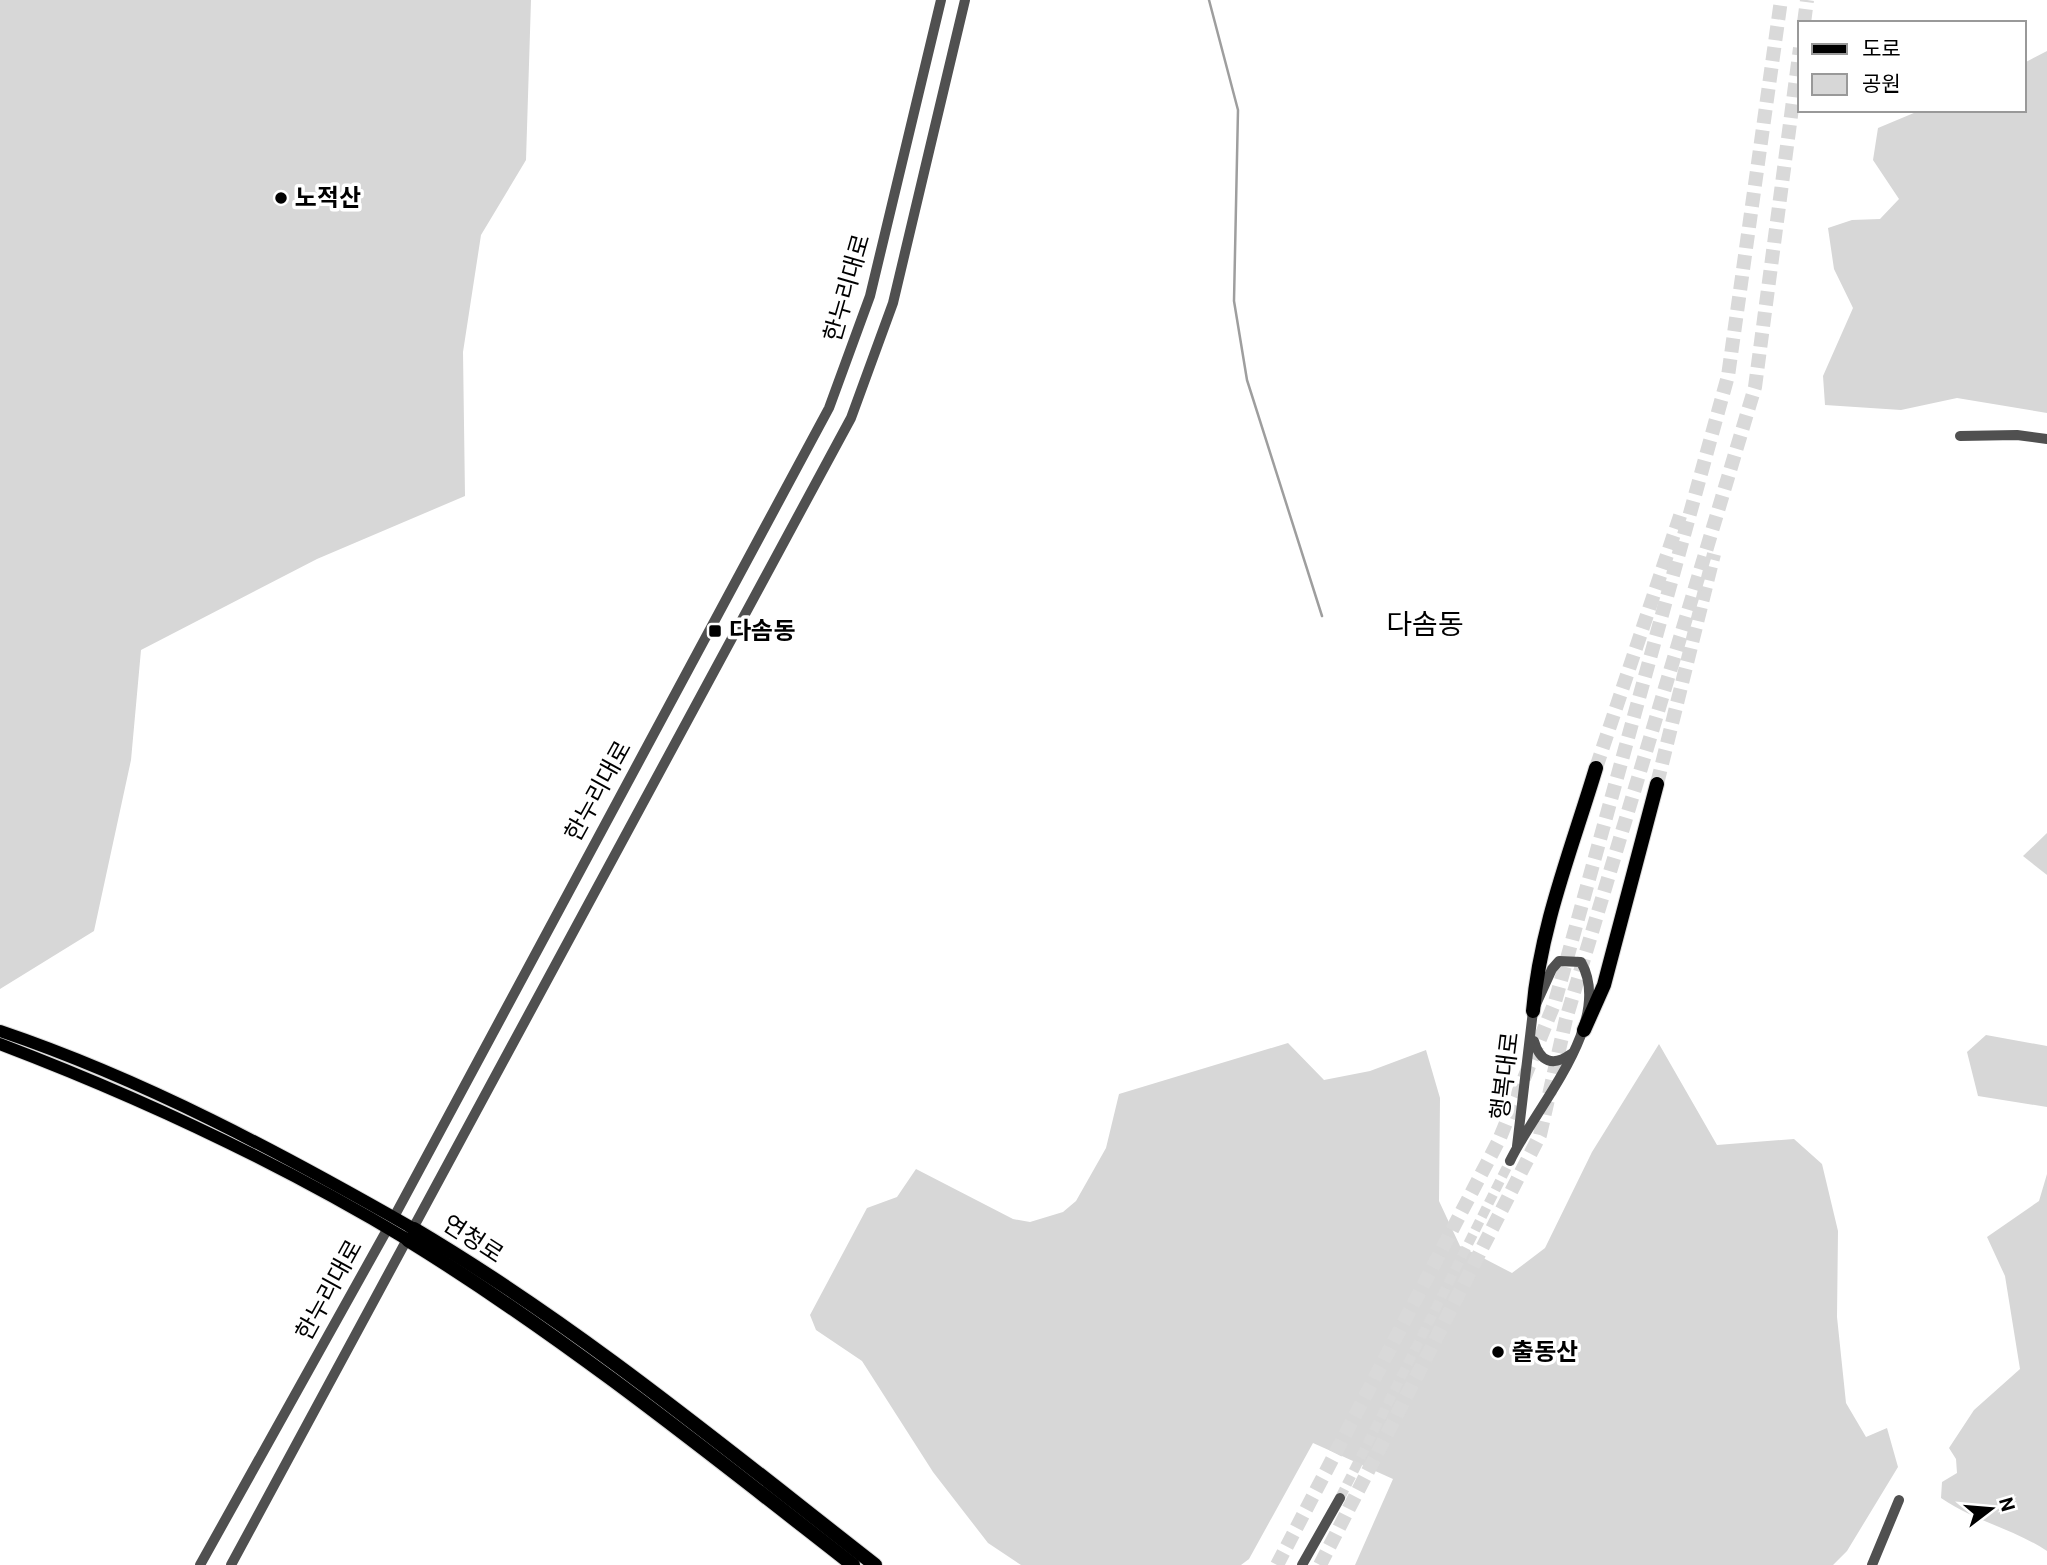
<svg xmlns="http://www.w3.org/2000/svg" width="2047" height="1565" viewBox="0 0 2047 1565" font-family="Roboto,'Noto Sans KR',sans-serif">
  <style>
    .green { fill: #d7d7d7 }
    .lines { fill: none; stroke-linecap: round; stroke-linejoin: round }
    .stream { stroke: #9e9e9e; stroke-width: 2.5 }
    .minor-tunnel { stroke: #d9d9d9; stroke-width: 10; stroke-dasharray: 10 5; stroke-linecap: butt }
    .highway-tunnel { stroke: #d9d9d9; stroke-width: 14; stroke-dasharray: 14 7; stroke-linecap: butt }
    .major-casing { stroke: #dbdbdb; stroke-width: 14 }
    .highway-casing { stroke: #dbdbdb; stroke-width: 16 }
    .minor { stroke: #505050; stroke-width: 10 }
    .major { stroke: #000; stroke-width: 12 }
    .highway { stroke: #000; stroke-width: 14 }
    .poi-dot { fill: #000; stroke: #fff; stroke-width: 2.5 }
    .labels { text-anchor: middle; stroke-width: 7; stroke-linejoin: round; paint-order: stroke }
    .poi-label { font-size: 24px; font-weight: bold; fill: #000; stroke: #fff; text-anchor: start }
    .street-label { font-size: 24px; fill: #000; stroke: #fff }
    .quarter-label { font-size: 28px; fill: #000; stroke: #fff }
  </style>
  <rect width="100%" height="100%" fill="#fff"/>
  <g class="green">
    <polygon points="0,0 531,0 526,160 481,235 463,352 465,496 317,559 141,650 131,760 94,931 0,989"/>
    <polygon points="2047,51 2047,413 1957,398 1901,410 1825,405 1823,376 1853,308 1834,269 1828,228 1852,220 1880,219 1899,199 1873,160 1878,128 1921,110 2024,110 2024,63"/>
    <polygon points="2047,833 2047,875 2023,856"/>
    <polygon points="1986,1035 2047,1046 2047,1107 1978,1096 1967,1052"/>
    <polygon points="1288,1043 1324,1080 1370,1071 1426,1050 1440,1098 1439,1201 1460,1246 1512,1273 1545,1248 1592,1152 1659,1044 1717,1145 1794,1139 1822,1164 1838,1231 1837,1317 1846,1403 1866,1437 1887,1428 1898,1467 1847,1551 1833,1565 1355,1565 1393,1479 1313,1443 1249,1559 1241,1565 1021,1565 988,1543 933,1472 862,1361 816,1330 810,1315 867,1208 897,1197 916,1169 1013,1219 1030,1222 1063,1212 1076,1201 1106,1148 1119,1094"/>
    <path d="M2047 1174V1551C2014 1529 1974 1521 1941 1498L1942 1482 1957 1473 1956 1459 1949 1448 1974 1410 2020 1369 2005 1276 1987 1237 2039 1201Z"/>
  </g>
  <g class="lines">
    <polyline class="stream" points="1209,0 1238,110 1234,301 1247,380 1322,616"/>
    <polyline class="minor-tunnel" points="1340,1498 1510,1161"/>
    <g class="highway-tunnel">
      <polyline points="1804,23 1807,0"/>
      <polyline points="1596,768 1682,510"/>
      <polyline points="1657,784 1714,554"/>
      <polyline points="1277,1565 1499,1140 1555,1002 1728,376 1781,0"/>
      <polyline points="1320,1565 1540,1135 1566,1019 1755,387 1800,48"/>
    </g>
    <defs>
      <g id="major">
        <path d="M0 1031C145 1080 281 1153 414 1229"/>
        <path d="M0 1044C142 1098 278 1162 408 1240"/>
      </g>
      <g id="highway">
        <path d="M1533 1011C1540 927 1572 848 1596 768"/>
        <polyline points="1584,1030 1604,985 1657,784"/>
        <path d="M414 1229C578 1326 725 1448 875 1565"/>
        <path d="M408 1240C565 1337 708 1452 853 1565"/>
      </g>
    </defs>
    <use href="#major" class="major-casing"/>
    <use href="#highway" class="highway-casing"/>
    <g class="minor">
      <polyline points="1960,436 2017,435 2047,439"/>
      <path d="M1534 1041C1540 1062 1553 1067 1571 1054"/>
      <path d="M1510 1161C1535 1108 1615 1022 1581 962L1559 961 1552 969 1533 1011 1517 1146"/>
      <polyline points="394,1217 829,408 870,296 941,0"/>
      <polyline points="200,1565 388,1228"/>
      <polyline points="231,1565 851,418 893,303 965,0"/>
      <polyline points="1302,1565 1340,1498"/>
      <polyline points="1872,1565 1899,1500"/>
    </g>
    <use href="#major" class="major"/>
    <use href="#highway" class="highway"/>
  </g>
  <g class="poi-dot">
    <circle cx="281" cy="198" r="7"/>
    <rect x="708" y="624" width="14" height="14" rx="3.5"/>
    <circle cx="1498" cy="1352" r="7"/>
  </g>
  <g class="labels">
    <g class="poi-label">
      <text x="295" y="206">노적산</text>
      <text x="729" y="639">다솜동</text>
      <text x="1512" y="1360">출동산</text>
    </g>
    <g class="street-label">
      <text transform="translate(847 288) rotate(-74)" y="8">한누리대로</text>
      <text transform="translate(598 791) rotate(-61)" y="8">한누리대로</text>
      <text transform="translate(1505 1076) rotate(-83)" y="8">행복대로</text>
      <text transform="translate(473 1239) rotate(33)" y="8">연청로</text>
      <text transform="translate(329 1290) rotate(-61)" y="8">한누리대로</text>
    </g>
    <g class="quarter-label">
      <text x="1425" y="634">다솜동</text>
    </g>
  </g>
  <rect x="1798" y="21" width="228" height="91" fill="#ffffff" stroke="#999999" stroke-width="2"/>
  <rect x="1812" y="44" width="35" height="10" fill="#000000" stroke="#999999" stroke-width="2"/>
  <text x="1862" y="56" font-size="21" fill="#000000">도로</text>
  <rect x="1812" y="74" width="35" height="21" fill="#d7d7d7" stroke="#999999" stroke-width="2"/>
  <text x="1862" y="91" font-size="21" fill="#000000">공원</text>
  <g transform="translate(1991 1509) rotate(74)" stroke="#ffffff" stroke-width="5" paint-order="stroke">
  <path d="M0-5L12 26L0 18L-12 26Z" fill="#000000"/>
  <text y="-10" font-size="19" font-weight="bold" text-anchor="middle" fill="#000000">N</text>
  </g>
</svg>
